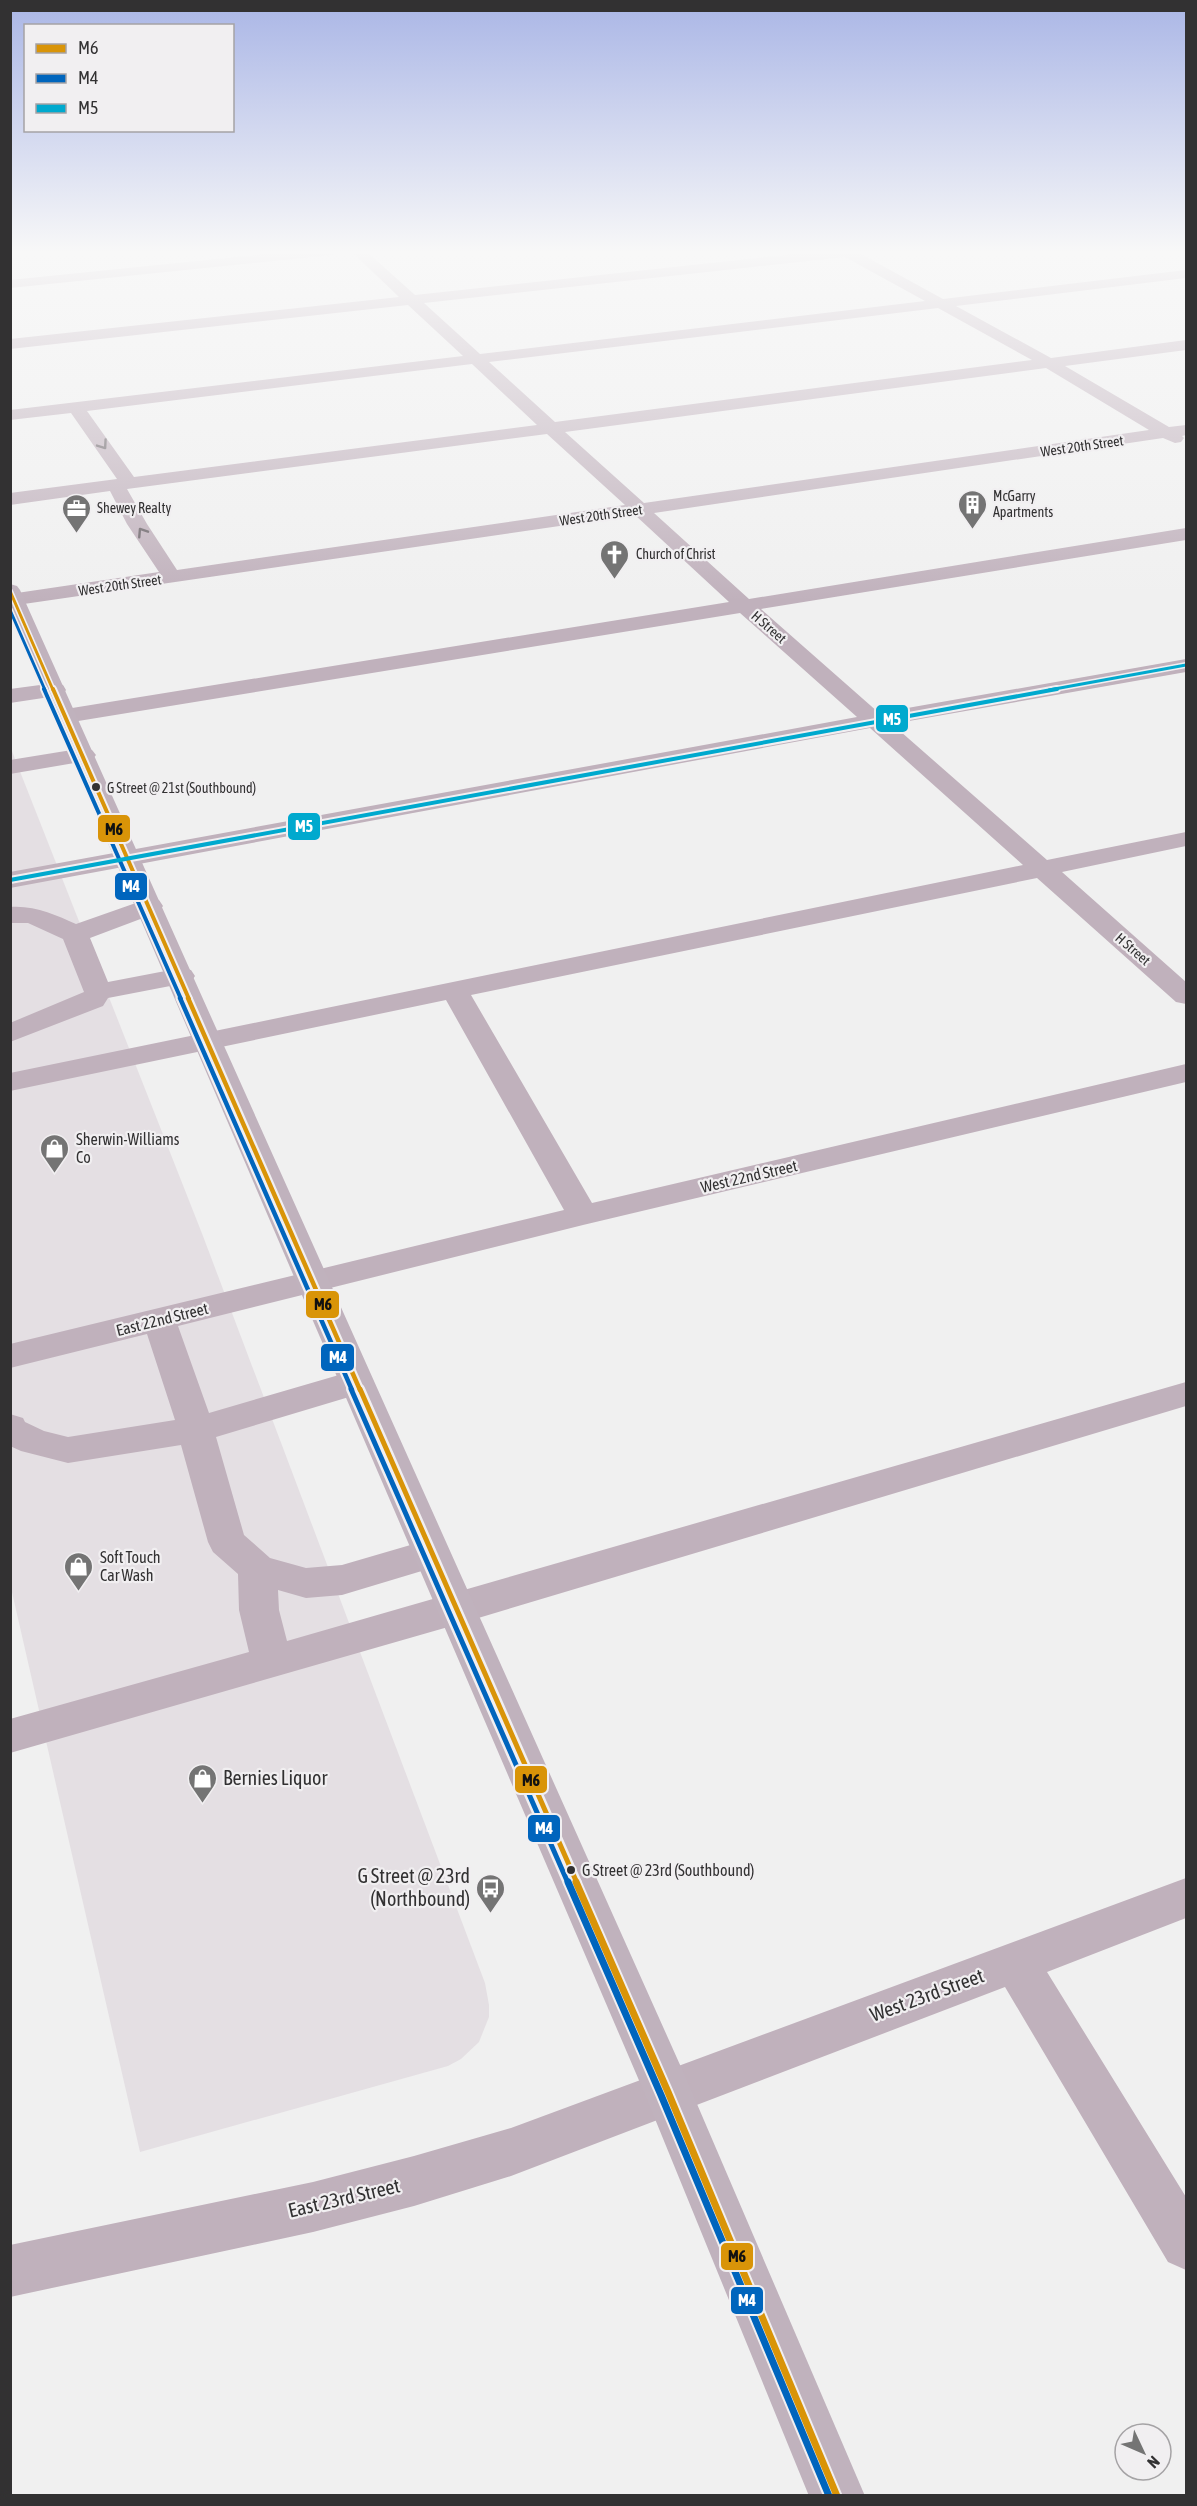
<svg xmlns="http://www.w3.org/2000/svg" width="1197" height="2506" viewBox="0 0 1197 2506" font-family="'Asap Condensed',sans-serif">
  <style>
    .built { fill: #e4dfe3 }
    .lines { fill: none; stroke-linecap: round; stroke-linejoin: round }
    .minor { fill: #c0b1bc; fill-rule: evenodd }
    .major { fill: #c0b2bd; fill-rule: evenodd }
    .bus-1-far4-casing { stroke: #f1eff1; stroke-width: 6 }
    .bus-1-far3-casing { stroke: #f1eff1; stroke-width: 8 }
    .bus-1-far2-casing { stroke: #f1eff1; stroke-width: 9 }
    .bus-1-far1-casing { stroke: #f1eff1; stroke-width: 10 }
    .bus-1-casing { stroke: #f1eff1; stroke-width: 11 }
    .bus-2-far4-casing { stroke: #f1eff1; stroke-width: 6 }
    .bus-2-far3-casing { stroke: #f1eff1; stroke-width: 8 }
    .bus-2-far2-casing { stroke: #f1eff1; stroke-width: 9 }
    .bus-2-far1-casing { stroke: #f1eff1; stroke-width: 10 }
    .bus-2-casing { stroke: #f1eff1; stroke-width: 11 }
    .bus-3-far1-casing { stroke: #f1eff1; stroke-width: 6 }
    .bus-3-casing { stroke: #f1eff1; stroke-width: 8 }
    .bus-1-far4 { stroke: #d99408; stroke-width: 3 }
    .bus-1-far3 { stroke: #d99408; stroke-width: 4 }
    .bus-1-far2 { stroke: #d99408; stroke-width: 4.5 }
    .bus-1-far1 { stroke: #d99408; stroke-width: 5 }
    .bus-1 { stroke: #d99408; stroke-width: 7 }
    .bus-2-far4 { stroke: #0065bd; stroke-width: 3 }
    .bus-2-far3 { stroke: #0065bd; stroke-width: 4 }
    .bus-2-far2 { stroke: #0065bd; stroke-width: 4.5 }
    .bus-2-far1 { stroke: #0065bd; stroke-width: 5 }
    .bus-2 { stroke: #0065bd; stroke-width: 7 }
    .bus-3-far1 { stroke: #00a9ce; stroke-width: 3 }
    .bus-3 { stroke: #00a9ce; stroke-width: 4 }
    .oneway { stroke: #6b6469 }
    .bus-dot { fill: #323132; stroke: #f1eff1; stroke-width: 2 }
    .labels { text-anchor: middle; stroke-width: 4.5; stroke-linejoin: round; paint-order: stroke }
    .far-street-label { font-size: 14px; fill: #323132; stroke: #f1eff1 }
    .far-poi-label { font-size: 14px; fill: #323132; stroke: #f1eff1; text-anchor: start }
    .bus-label { font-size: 14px; fill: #323132; stroke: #f1eff1; text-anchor: start }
    .poi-label { font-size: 16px; fill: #323132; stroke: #f1eff1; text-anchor: start }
    .street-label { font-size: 16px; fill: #323132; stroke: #f1eff1 }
    .near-bus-label { font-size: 16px; fill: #323132; stroke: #f1eff1; text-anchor: start }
    .near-poi-label { font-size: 20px; fill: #323132; stroke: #f1eff1; text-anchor: start }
    .near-street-label { font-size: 20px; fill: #323132; stroke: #f1eff1 }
    .line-badge { stroke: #f1eff1; stroke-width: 2 }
    .badge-label { font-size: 16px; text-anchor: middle; font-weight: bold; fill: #fff }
    .pale-badge-label { font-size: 16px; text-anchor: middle; font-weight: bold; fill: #111 }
  </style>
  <rect width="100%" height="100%" fill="#f0f0f0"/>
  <polygon class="built" points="10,746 203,1236 485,1983 489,2005 489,2017 479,2042 461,2059 448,2066 140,2152 11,1588"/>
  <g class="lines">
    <g class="minor">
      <polygon points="295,251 339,251 332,255 10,288 10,280"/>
      <path d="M351 251H366L415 295 823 251H865L861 254 943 299 1186 270V278L956 306 1051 358 1186 340V350L1065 366 1169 427 1186 425V435L1182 436 1184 438 1181 442 1175 443 1163 438 654 513 749 599 1186 528V540L761 609 879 713 1186 659V672L892 724 1047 860 1186 832V846L1062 872 1186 982V1004L1176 1002 1037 878 471 995 592 1203 1186 1064V1082L583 1225 178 1326 209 1413 356 1370 369 1373 374 1382 369 1391 216 1437 244 1535 270 1558 306 1568 342 1565 431 1539 445 1544 450 1554 445 1564 342 1595 306 1598 278 1590 279 1610 287 1641 1186 1382V1406L455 1625 10 1753V1719L249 1652 239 1610 238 1574 213 1552 208 1542 181 1445 68 1463 21 1451 10 1446V1414L23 1418 25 1422 44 1431 68 1437 175 1420 147 1334 10 1368V1344L564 1210 446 1000 10 1091V1073L1023 865 870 728 10 888V872L857 717 740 613 66 723 58 721 55 716 58 711 66 709 729 602 635 515 10 606V594L159 572 127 524 110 491 10 505V493L117 479 71 413 10 420V410L463 356 408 305 10 349V339L399 297ZM845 257 925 301 480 354 424 303ZM938 308 1032 360 555 422 489 362ZM472 364 537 425 134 477 87 411ZM1046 368 1149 430 644 503 565 432ZM547 434 625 505 177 570 147 524 127 489Z"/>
      <polygon points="55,683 63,685 66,690 63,695 10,703 10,689"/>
      <polygon points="84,748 92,750 96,755 92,760 10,774 10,760"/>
      <path d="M150 898 159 900 163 906 159 912 90 938 108 982 181 968 191 970 195 976 191 982 108 998 103 1006 10 1042V1023L84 992 63 939 28 923H10V907C34 905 56 915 76 924Z"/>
      <polygon points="1186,1878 1186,1918 1047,1972 1186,2197 1186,2270 1168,2262 1005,1987 511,2176 414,2206 313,2232 10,2297 10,2245 313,2182 414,2156 511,2128"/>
    </g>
    <polygon class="major" points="10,584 17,586 20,590 685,2076 865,2496 809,2496 644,2092 10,615"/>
    <defs>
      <polyline id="bus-1-far4" points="10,591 53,690"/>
      <polyline id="bus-1-far3" points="53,689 189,999"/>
      <polyline id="bus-1-far2" points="188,998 360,1390"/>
      <polyline id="bus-1-far1" points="360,1389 577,1883"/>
      <polyline id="bus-1" points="576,1882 668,2092 837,2496"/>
      <polyline id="bus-2-far4" points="10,610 45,690"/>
      <polyline id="bus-2-far3" points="44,689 181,999"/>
      <polyline id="bus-2-far2" points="180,998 352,1390"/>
      <polyline id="bus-2-far1" points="351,1389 568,1883"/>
      <polyline id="bus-2" points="568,1882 661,2095 829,2496"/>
      <polyline id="bus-3-far1" points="1049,690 1186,665"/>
      <polyline id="bus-3" points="10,880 1057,689"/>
    </defs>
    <use href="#bus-1-far4" class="bus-1-far4-casing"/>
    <use href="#bus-1-far3" class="bus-1-far3-casing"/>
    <use href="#bus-1-far2" class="bus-1-far2-casing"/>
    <use href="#bus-1-far1" class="bus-1-far1-casing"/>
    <use href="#bus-1" class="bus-1-casing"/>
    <use href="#bus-2-far4" class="bus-2-far4-casing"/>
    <use href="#bus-2-far3" class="bus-2-far3-casing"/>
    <use href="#bus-2-far2" class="bus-2-far2-casing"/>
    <use href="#bus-2-far1" class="bus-2-far1-casing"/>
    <use href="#bus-2" class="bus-2-casing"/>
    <use href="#bus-3-far1" class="bus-3-far1-casing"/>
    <use href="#bus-3" class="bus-3-casing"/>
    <use href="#bus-1-far4" class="bus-1-far4"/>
    <use href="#bus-1-far3" class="bus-1-far3"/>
    <use href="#bus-1-far2" class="bus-1-far2"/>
    <use href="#bus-1-far1" class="bus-1-far1"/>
    <use href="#bus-1" class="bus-1"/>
    <use href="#bus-2-far4" class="bus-2-far4"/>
    <use href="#bus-2-far3" class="bus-2-far3"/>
    <use href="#bus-2-far2" class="bus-2-far2"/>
    <use href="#bus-2-far1" class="bus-2-far1"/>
    <use href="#bus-2" class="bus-2"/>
    <use href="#bus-3-far1" class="bus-3-far1"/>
    <use href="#bus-3" class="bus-3"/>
  </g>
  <defs><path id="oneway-chevron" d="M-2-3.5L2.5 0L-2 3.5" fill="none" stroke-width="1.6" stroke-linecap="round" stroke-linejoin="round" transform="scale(1.5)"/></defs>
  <g class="oneway">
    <use href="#oneway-chevron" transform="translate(103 445) rotate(55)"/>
    <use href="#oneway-chevron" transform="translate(142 532) rotate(-123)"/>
  </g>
  <linearGradient id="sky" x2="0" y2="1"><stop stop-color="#aab6e6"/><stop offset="0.42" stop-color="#f8f8f8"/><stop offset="1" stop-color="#f8f8f8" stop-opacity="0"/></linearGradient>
  <rect width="1197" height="601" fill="url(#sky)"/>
  <defs>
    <symbol id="building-pin" viewBox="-11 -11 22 30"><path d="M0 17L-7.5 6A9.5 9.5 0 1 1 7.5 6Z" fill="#747474" stroke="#f1eff1"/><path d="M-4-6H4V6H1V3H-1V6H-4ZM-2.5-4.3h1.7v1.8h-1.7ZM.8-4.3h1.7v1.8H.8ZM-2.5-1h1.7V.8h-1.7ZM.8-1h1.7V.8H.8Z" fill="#fff"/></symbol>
    <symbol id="office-pin" viewBox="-11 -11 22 30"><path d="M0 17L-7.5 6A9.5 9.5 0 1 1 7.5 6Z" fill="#747474" stroke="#f1eff1"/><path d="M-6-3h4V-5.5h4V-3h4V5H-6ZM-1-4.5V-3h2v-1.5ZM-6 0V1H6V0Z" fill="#fff"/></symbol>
    <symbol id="church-pin" viewBox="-11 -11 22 30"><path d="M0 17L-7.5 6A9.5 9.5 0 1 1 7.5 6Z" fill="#747474" stroke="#f1eff1"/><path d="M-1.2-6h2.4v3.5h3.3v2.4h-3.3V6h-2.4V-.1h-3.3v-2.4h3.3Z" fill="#fff"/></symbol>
    <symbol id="shop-pin" viewBox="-11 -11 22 30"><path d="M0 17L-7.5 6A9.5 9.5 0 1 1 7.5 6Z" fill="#747474" stroke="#f1eff1"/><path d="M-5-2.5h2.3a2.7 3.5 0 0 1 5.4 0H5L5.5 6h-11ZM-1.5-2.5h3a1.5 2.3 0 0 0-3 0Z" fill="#fff"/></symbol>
    <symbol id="bus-pin" viewBox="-11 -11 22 30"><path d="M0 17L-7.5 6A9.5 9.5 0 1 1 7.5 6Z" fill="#747474" stroke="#f1eff1"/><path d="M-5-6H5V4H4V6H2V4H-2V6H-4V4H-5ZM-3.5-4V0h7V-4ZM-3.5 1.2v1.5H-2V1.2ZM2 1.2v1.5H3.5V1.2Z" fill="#fff"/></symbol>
  </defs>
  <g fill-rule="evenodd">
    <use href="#building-pin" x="956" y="488" width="33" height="45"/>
    <use href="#office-pin" x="60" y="492" width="33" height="45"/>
    <use href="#church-pin" x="598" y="538" width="33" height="45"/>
    <use href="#shop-pin" x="38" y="1132" width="33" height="45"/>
    <use href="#shop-pin" x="62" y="1550" width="33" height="45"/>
    <use href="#shop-pin" x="186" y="1762" width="33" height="45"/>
    <use href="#bus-pin" x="474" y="1872" width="33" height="45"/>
  </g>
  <g class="bus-dot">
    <circle cx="96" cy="787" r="5"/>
    <circle cx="571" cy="1870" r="5"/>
  </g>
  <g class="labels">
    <g class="far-street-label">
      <text transform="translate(1082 446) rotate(-8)" y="5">West 20th Street</text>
      <text transform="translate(601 515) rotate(-8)" y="5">West 20th Street</text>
      <text transform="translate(120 585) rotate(-8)" y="5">West 20th Street</text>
      <text transform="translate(769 627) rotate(41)" y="5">H Street</text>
      <text transform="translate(1133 949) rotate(41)" y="5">H Street</text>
    </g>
    <g class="far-poi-label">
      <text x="993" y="501">McGarry<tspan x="993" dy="16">Apartments</tspan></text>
      <text x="97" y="513">Shewey Realty</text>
      <text x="636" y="559">Church of Christ</text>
    </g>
    <g class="bus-label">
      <text x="107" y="793">G Street @ 21st (Southbound)</text>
    </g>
    <g class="poi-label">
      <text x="76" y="1145">Sherwin-Williams<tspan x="76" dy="18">Co</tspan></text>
      <text x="100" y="1563">Soft Touch<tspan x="100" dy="18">Car Wash</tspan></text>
    </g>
    <g class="street-label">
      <text transform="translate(749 1176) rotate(-13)" y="6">West 22nd Street</text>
      <text transform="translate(162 1319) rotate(-14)" y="6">East 22nd Street</text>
    </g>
    <g class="near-bus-label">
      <text x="582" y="1876">G Street @ 23rd (Southbound)</text>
    </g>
    <g class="near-poi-label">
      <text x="223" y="1785">Bernies Liquor</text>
      <text x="470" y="1883" text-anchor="end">G Street @ 23rd<tspan x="470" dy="23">(Northbound)</tspan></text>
    </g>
    <g class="near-street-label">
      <text transform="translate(927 1995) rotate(-20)" y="7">West 23rd Street</text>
      <text transform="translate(344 2198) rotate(-13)" y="7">East 23rd Street</text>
    </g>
  </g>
  <g class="line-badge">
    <rect x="875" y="704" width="34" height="29" rx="6" fill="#00a9ce"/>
    <rect x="287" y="812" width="34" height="29" rx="6" fill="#00a9ce"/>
    <rect x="97" y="814" width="34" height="29" rx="6" fill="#d99408"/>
    <rect x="114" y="872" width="34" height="29" rx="6" fill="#0065bd"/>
    <rect x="305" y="1290" width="35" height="29" rx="6" fill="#d99408"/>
    <rect x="320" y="1343" width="35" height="29" rx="6" fill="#0065bd"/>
    <rect x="514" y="1765" width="34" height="29" rx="6" fill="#d99408"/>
    <rect x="527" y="1814" width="34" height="29" rx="6" fill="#0065bd"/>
    <rect x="720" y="2242" width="34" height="29" rx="6" fill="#d99408"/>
    <rect x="730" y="2286" width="34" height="29" rx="6" fill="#0065bd"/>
  </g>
  <g class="badge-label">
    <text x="892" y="725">M5</text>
    <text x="304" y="832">M5</text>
    <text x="131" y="892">M4</text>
    <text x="338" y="1363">M4</text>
    <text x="544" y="1834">M4</text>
    <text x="747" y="2306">M4</text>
  </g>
  <g class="pale-badge-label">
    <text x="114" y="835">M6</text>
    <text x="323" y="1310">M6</text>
    <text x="531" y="1786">M6</text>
    <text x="737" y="2262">M6</text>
  </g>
  <rect width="1197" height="2506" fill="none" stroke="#323132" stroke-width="24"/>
  <rect x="24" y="24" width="210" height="108" fill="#f1eff1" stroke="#a5a3a5" stroke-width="1.5"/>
  <rect x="36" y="44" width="30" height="9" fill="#d99408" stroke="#a5a3a5" stroke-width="1.5"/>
  <text x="78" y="54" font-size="18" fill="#323132">M6</text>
  <rect x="36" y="74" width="30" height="9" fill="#0065bd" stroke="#a5a3a5" stroke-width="1.5"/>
  <text x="78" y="84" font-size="18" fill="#323132">M4</text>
  <rect x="36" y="104" width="30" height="9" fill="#00a9ce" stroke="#a5a3a5" stroke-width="1.5"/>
  <text x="78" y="114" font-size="18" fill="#323132">M5</text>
  <g transform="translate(1143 2452) rotate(134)"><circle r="28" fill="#f1eff1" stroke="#a5a3a5" stroke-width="1.5"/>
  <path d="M0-4.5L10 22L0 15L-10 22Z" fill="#747474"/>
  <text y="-9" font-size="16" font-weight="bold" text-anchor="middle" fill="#323132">N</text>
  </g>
</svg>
